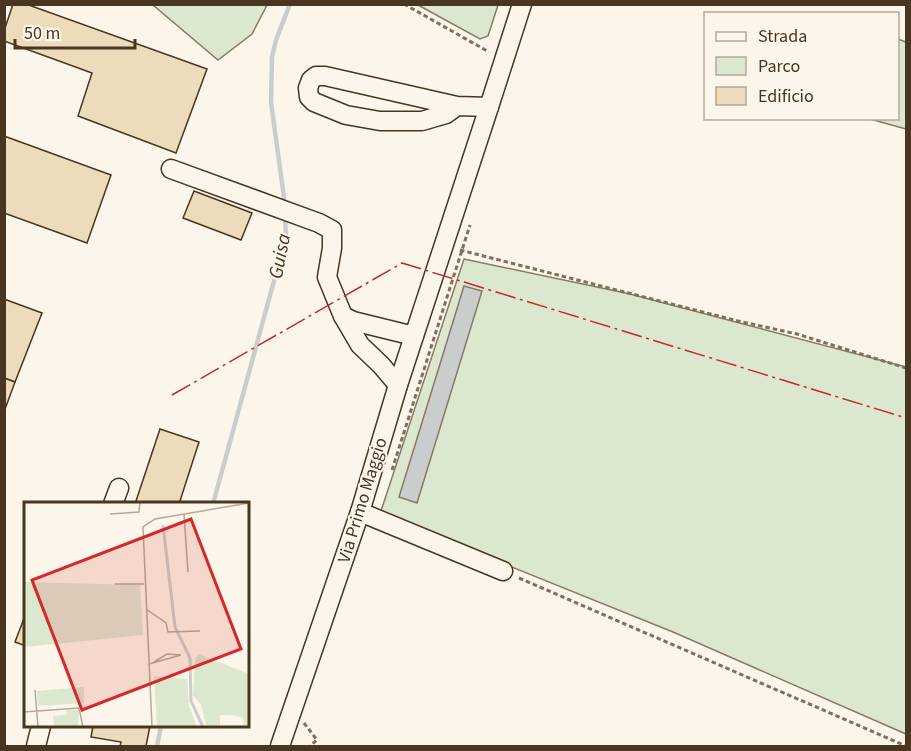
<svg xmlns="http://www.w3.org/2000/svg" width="911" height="751" viewBox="0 0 911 751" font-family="'Source Sans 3',sans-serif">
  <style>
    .green { fill: #dce7d0; stroke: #887966; stroke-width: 1.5 }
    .water { fill: #c9cecd; stroke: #887966; stroke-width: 1.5 }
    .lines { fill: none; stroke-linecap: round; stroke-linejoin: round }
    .stream { stroke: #c9cecd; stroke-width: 4.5 }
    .building { fill: #ecdcbc; stroke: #4a3520; stroke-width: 1.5 }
    .minor-casing { stroke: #4a3520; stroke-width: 21 }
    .path { stroke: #7f6f5c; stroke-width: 3; stroke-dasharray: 4.5 3; stroke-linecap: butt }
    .minor { stroke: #fbf6e9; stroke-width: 18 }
    .power { stroke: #c62828; stroke-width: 1.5; stroke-dasharray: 21 4.5 3 4.5; stroke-linecap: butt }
    .labels { text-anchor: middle; stroke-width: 4.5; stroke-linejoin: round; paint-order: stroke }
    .street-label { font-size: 18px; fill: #4a3520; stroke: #fbf6e9 }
    .water-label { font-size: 20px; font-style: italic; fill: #4a3520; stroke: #fbf6e9 }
    .inset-river { fill: none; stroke: #c9cecd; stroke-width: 3 }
    .inset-road { fill: none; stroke: #b4a999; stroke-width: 1.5 }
    .view { fill: #d62828; fill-opacity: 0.15; stroke: #d62828; stroke-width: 3 }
    .inset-edge { fill: none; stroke: #4a3520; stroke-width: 3 }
  </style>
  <rect width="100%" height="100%" fill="#fbf6e9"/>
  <g class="green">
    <polygon points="153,5 267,5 252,34 218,60"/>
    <polygon points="418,5 498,5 488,36 480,39"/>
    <polygon points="898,39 906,42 906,129 870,119 898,118"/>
    <polygon points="464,259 630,294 906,367 906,734 673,632 380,514"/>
  </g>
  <polygon class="water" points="464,286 482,291 417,503 399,497"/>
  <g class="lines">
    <g class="stream">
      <polyline points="285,205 271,102 272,57 276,40 290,4"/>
      <polyline points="213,504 286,237 285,216"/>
      <polyline points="157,746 161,726"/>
    </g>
  </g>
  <g class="building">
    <polygon points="13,4 26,4 207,69 176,153 78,116 92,73 4,41 4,31"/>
    <polygon points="4,136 111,175 87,243 4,213"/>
    <polygon points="194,191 252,213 241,240 183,218"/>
    <polygon points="4,299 42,313 15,382 4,378"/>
    <polygon points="4,378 15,382 4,412"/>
    <polygon points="160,429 199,442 179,504 135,504"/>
    <polygon points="26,613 26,646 15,642"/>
    <polygon points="93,726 150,726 146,746 120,746 121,742 91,737"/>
  </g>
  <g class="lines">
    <defs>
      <g id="minor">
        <polyline points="457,106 446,114 422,121 380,121 346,115 314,102 309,97 308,88 311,80 316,76 325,76 457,106 489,107"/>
        <polyline points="171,169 319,223 332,230 332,248 327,277 343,316 360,345 381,365 398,385"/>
        <polyline points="343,316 353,321 414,336"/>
        <polyline points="113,504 119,488"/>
        <polyline points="360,512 503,571"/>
        <polyline points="36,746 41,726"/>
        <polyline points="280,746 360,512 398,385 489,107 522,4"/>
      </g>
    </defs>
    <use href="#minor" class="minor-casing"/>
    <g class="path">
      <polyline points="404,4 489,52"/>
      <polyline points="460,250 738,321 797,334 906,368"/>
      <polyline points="392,470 470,225"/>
      <polyline points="519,578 906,746"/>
      <polyline points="304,723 317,740 310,746"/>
    </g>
    <use href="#minor" class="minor"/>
    <polyline class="power" points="172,395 402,263 906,418"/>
  </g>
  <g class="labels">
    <g class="street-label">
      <text transform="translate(362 500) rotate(-73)" y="6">Via Primo Maggio</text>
    </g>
    <g class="water-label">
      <text transform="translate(279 256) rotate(-79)" y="7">Guisa</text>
    </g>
  </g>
  <g transform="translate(24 502)">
    <rect width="225" height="225" fill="#fbf6e9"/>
    <path d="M0 80 116 83 119 133 1 145ZM175 152 225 172V225H220L219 216 208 213H196V225H183L177 203 169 193 171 158ZM130 174 163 177 165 204 173 225H133ZM60 185V201L14 204 13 189ZM43 208H55L54 225H30L29 214 42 213Z" fill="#dce7d0"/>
    <path class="inset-river" d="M139 23 151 125 166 156 167 199 179 225"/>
    <path class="inset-road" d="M108 0H143M86 12 115 10 116 0M160 12 164 70M91 82H120M122 107 142 121 144 130 176 129M125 162 157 153 143 152 130 160M11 188 14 225M0 210 55 206 59 225M128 225 119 25 131 17 225 1"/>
    <path class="view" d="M167 17 217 147 58 208 8 78Z"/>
    <rect width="225" height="225" class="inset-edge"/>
  </g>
  <rect width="911" height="751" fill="none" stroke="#4a3520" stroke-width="12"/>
  <rect x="704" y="12" width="195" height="108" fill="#fbf6e9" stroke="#b4a999" stroke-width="1.5"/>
  <rect x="716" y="32" width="30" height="9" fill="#fbf6e9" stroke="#b4a999" stroke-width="1.5"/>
  <text x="758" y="42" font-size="18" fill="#4a3520">Strada</text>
  <rect x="716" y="57" width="30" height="18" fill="#dce7d0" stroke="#b4a999" stroke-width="1.5"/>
  <text x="758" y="72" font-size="18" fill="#4a3520">Parco</text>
  <rect x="716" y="87" width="30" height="18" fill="#ecdcbc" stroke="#b4a999" stroke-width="1.5"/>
  <text x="758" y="102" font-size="18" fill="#4a3520">Edificio</text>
  <path d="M15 39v9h120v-9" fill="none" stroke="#4a3520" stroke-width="3"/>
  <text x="24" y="39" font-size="18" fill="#4a3520" stroke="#fbf6e9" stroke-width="4.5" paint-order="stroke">50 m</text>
</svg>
